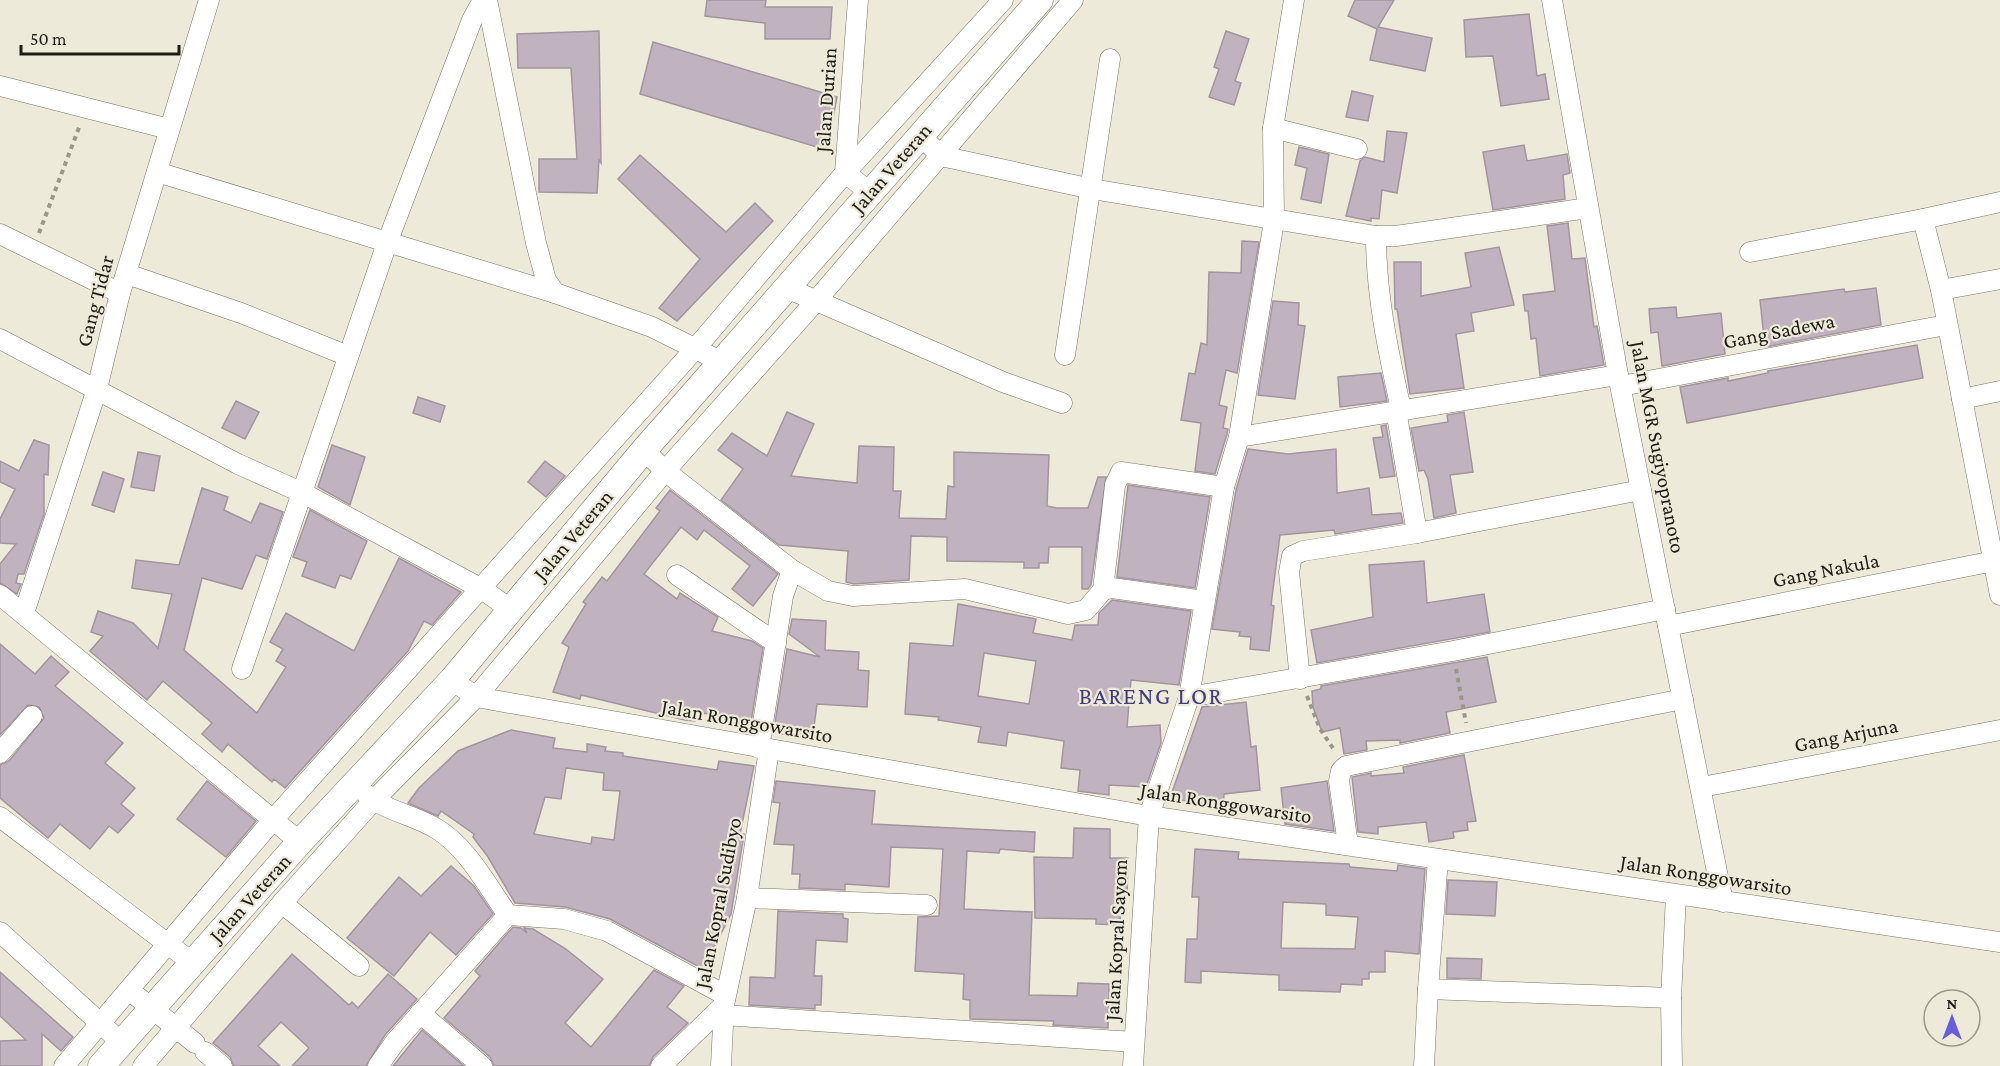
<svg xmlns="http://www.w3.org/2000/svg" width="2000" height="1066" viewBox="0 0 2000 1066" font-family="'Crimson Pro',serif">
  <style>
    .building { fill: #c0b2be; stroke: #a395a0; stroke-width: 1.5; fill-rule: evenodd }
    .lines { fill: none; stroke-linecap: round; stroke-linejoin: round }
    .minor-casing { stroke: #797566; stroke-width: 21 }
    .major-casing { stroke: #797566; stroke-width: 27 }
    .path { stroke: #9a968a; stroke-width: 4; stroke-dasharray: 4.5 4.5; stroke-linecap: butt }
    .minor { stroke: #fff; stroke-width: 20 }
    .major { stroke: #fff; stroke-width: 26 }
    .labels { text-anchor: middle; stroke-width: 4.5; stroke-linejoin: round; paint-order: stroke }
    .street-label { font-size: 21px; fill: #1e1c16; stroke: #eeead9 }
    .quarter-label { font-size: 24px; letter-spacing: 1.5px; fill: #403d7a; stroke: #eeead9 }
  </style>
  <rect width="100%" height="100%" fill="#eeead9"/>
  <g class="building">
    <polygon points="707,0 766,0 765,7 832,7 830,39 765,39 765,23 705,16"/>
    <polygon points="1355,0 1394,0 1378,27 1432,38 1425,71 1370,60 1377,29 1348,16"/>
    <polygon points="1529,14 1537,76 1545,74 1549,99 1501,106 1493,56 1466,57 1464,20"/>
    <polygon points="599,31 601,163 599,160 597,193 539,192 539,159 577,159 571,68 518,68 517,34"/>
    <polygon points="1226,31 1249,39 1235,81 1241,83 1234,105 1209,97 1219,69 1214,67"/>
    <polygon points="653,42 837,97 827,150 640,94"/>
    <polygon points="1352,91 1373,96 1368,121 1346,117"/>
    <polygon points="1387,131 1407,133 1397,193 1382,190 1379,219 1371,218 1371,221 1346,216 1360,161 1365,157 1384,162"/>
    <polygon points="1524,145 1527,161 1567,154 1570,173 1563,175 1565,199 1493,210 1483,152"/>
    <polygon points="1299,147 1329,154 1321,203 1301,199 1307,168 1295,165"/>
    <polygon points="640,155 726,232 755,203 773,221 677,321 659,308 700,259 618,179"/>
    <polygon points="1568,223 1572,259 1585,258 1594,327 1597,326 1604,365 1540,376 1536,338 1531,339 1528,311 1525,311 1523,295 1555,291 1547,226"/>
    <polygon points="1242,241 1259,242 1237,373 1226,370 1219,405 1227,407 1223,428 1228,429 1227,434 1215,474 1195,471 1201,423 1181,420 1189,373 1195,374 1201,343 1207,345 1209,272 1241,273"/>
    <polygon points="1499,247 1514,305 1471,313 1474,331 1456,334 1464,388 1410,394 1397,309 1395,309 1394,262 1421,262 1421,296 1471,287 1465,253"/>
    <polygon points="1876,288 1881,325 1765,347 1760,300 1844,289 1845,292"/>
    <polygon points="1273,301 1299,303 1298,325 1305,326 1295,399 1258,395"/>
    <polygon points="1676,307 1677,318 1721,313 1725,354 1662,366 1658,332 1651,333 1649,309"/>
    <polygon points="1917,345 1923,378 1687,423 1680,387 1728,378 1728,381 1768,373 1768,371"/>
    <polygon points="1381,373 1387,401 1340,407 1338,377"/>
    <polygon points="418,397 445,406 440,422 413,413"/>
    <polygon points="236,401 259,412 245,439 222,428"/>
    <polygon points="787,412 814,424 791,476 857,483 859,446 894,447 893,491 901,491 899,518 946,519 948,486 954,487 954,452 1049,455 1047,506 1057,508 1088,508 1098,477 1106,477 1091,585 1088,589 1082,589 1082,547 1049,547 1048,563 1039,563 1039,568 1024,568 1024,562 947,561 947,537 911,536 909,580 854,584 846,582 848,551 779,545 721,500 743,469 718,450 732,433 767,456"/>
    <polygon points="1464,412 1473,472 1450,475 1456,513 1434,518 1428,479 1424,470 1419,471 1411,428 1448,422 1447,415"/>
    <polygon points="1386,425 1395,476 1380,478 1373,438 1383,437 1381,426"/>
    <polygon points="34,440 49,445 48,475 44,474 44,514 24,574 18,574 16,583 21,584 17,594 0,583 0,564 16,544 0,543 0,519 15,489 0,482 0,461 19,471"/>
    <polygon points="332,445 365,457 350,505 318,487"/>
    <polygon points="1248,449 1288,454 1336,449 1337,493 1369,488 1372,515 1401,513 1403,523 1335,534 1334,530 1280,535 1271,605 1274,606 1269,651 1250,649 1251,637 1239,636 1240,632 1212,629 1236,490"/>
    <polygon points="138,452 160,456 154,491 131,487"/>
    <polygon points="545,461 565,476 546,497 528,482"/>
    <polygon points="103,472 124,479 114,512 92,505"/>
    <polygon points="1128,485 1210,497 1195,588 1117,577"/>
    <polygon points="202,488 228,497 224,510 251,523 260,503 283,512 267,559 256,555 242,589 202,578 184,650 257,713 286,667 276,661 283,649 270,642 286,613 354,651 399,558 461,592 432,625 424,621 408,651 285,788 274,779 272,782 228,744 222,752 202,734 212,723 163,681 147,700 90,651 103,636 91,632 98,611 133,623 158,648 172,594 132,588 136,560 179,565"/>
    <polygon points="670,490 778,574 753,606 732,589 750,566 704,530 697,540 681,527 644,574 677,599 680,593 718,617 712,631 752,641 763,648 751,722 730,721 730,715 695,713 695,721 685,720 581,695 580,699 553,692 569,647 562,643 586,604 583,602 602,577 607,581 660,511 656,508"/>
    <polygon points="310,510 367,541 351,579 340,575 335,588 302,576 307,562 293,557"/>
    <polygon points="1424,561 1427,603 1484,594 1490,632 1317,663 1311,630 1373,617 1369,565"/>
    <path d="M1112 600 1191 611 1179 685 1131 680 1127 727 1160 725 1161 743 1146 787 1109 785V795L1078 791 1080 770 1061 768 1064 741 1008 732 1006 746 978 742 981 727 938 720 939 717 905 714 910 643 953 646 958 604 1036 619 1033 633 1072 640 1075 625H1098L1099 613ZM984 653 1036 661 1029 704 978 696Z"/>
    <polygon points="792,619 826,621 825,650 859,652 858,670 869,671 867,707 817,704 813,734 802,732 802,736 782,734 782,730 774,729 787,649 820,657 789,634"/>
    <polygon points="0,644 35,674 51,656 69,672 55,686 123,743 105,763 135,788 121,804 134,815 118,833 109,826 90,849 60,824 48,838 0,798 0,765 9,761 44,718 39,707 28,705 0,735"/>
    <polygon points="1487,657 1496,702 1446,712 1450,733 1400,743 1400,740 1366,741 1367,750 1344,754 1340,728 1322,732 1313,707 1312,691 1321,689 1321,686"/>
    <polygon points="1246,702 1251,747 1256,746 1260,790 1224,794 1223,808 1170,798 1202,707"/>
    <path d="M511 730 555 738 553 748 587 752V744L606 747 605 751 623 753V756L717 770 719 761 754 766 740 834H744L731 914 703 969 610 919 565 907 515 903 488 857 473 837 474 834 441 811 438 816 408 803 419 788 458 751ZM566 768 604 773 603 790 620 791 614 840 592 837 591 844 534 834 545 797 561 799Z"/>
    <polygon points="1464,755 1476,821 1467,822 1468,830 1453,832 1454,838 1429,842 1426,822 1378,827 1378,834 1358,832 1352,777 1371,773 1371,776 1404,773 1403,767"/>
    <polygon points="207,781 256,821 226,857 177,819"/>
    <polygon points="776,781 875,791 872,824 1035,832 1034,852 1000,849 999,853 967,851 964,909 1032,912 1029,995 1077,996 1078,983 1109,984 1108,1028 1053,1025 1054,1021 970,1019 970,1000 963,999 964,974 915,971 918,917 939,916 943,849 891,847 889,887 845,884 845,890 799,888 800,874 792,874 794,845 774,844 780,803 773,802"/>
    <polygon points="1327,781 1334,831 1285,824 1281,788"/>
    <polygon points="1074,828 1110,829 1110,858 1128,858 1127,896 1121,896 1120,925 1096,924 1096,919 1035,918 1034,857 1073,858"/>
    <path d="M1195 849 1239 852 1238 859 1349 864 1350 867 1397 871 1398 865 1425 869 1419 954 1385 951V972H1369V979H1362V985L1341 984 1340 992 1279 990V975L1201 971V983L1185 982 1187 939H1197L1199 897H1192ZM1283 902 1326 904V915L1358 917 1355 949 1281 948Z"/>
    <polygon points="451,866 474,886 493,914 456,955 430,932 394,976 347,938 399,877 421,896"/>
    <polygon points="1448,880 1497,882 1495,916 1446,914"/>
    <polygon points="778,911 843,914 843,918 848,919 847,942 816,940 814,976 822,976 821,1005 815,1005 815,1009 749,1005 750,977 775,978"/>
    <polygon points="513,927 521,928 527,933 524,928 533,929 566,949 603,979 565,1023 591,1047 654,970 684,986 667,1007 688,1023 653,1057 649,1066 494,1066 490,1057 444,1018 480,976 475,971"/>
    <polygon points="292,954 349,1005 352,1002 358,1008 388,974 417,999 385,1035 366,1066 292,1066 309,1048 281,1022 258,1046 280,1066 234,1066 230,1057 213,1043"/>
    <polygon points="1447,958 1482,959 1481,979 1447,978"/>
    <polygon points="0,972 73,1037 61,1051 42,1034 42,1066 0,1066 0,1041 26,1040 0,1016"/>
    <polygon points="422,1030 464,1066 393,1066"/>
  </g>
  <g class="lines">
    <defs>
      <g id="minor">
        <polyline points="487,0 536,243 546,280 555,293 652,327 722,362"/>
        <polyline points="858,0 845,173 870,192"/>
        <polyline points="1552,0 1618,375 1723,902"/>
        <polyline points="0,86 169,129"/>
        <polyline points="1273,128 1357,149"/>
        <polyline points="920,135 941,156 1092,189 1376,236 1396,236 1588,208"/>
        <polyline points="157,172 555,293"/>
        <polyline points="2000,202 1923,219 1941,290 2000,595"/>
        <polyline points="0,234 120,293"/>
        <path d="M1376 236C1376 295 1388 351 1401 409"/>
        <polyline points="1750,252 1923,219"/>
        <polyline points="127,274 241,313 348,356"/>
        <polyline points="787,288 1003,382 1062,403"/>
        <polyline points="1941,290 2000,279"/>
        <polyline points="0,339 238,464 303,493 482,589 510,609"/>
        <polyline points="1065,355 1110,59"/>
        <polyline points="1621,386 1946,325"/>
        <polyline points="1962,399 2000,391"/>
        <polyline points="1239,437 1618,375"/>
        <polyline points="644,450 665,471 792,570 828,591 853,596 965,589 1068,614 1086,610 1103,590 1112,588 1204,601"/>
        <polyline points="1417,533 1641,490"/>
        <polyline points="677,575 776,643"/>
        <polyline points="1103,590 1115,485 1121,472 1224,487"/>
        <polyline points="0,595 300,842"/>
        <polyline points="24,613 97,389 120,293 209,0"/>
        <polyline points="1668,626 1994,561"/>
        <polyline points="242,669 387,243 472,20 483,0"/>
        <polyline points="1300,679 1289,572 1292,556 1303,551 1417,533 1396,410"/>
        <polyline points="452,680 476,697 1149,816 2000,942"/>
        <polyline points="1189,697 1453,651 1665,609"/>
        <polyline points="759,748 783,596 792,570"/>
        <polyline points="0,753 32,716"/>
        <polyline points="1702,787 2000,730"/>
        <path d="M366 794C385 811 415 815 437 829 468 848 487 886 508 915"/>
        <polyline points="0,817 193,963"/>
        <polyline points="1348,845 1339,781 1341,771 1346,766 1683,699"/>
        <polyline points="1438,859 1428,989 1671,998 1672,1066"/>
        <polyline points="747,898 927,905"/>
        <polyline points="282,903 359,966"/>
        <polyline points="0,932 122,1043"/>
        <polyline points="129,990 195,1043"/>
        <polyline points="1671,998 1676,895"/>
        <polyline points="420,1013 482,1066"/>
        <polyline points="723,1015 1134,1042"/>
        <polyline points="205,1052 222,1066"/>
        <polyline points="64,1066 272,821 695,349 845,173 1003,0"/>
        <polyline points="143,1066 282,903 373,801 476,697 665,471 815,302 1073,0"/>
        <polyline points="378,1066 395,1042 508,915 564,919 607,931 725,995"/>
        <polyline points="661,1066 724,1005"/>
        <polyline points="721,1066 724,1005 747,898 769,749"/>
        <polyline points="1133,1066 1149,816 1189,697 1224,487 1239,437 1274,221 1273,128 1294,0"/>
        <polyline points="1424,1066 1428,989"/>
      </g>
      <polyline id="major" points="101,1066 300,842 452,680 644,450 1040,0"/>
    </defs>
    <use href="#minor" class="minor-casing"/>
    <use href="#major" class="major-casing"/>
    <g class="path">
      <polyline points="39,233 80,125"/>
      <polyline points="1456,669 1466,723"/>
      <polyline points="1307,696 1320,729 1335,751"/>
    </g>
    <use href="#minor" class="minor"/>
    <use href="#major" class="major"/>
  </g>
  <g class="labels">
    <g class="street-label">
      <text transform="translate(826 100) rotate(-86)" y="7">Jalan Durian</text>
      <text transform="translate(891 168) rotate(-49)" y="7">Jalan Veteran</text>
      <text transform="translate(95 301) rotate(-75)" y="7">Gang Tidar</text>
      <text transform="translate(1779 331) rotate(-11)" y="7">Gang Sadewa</text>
      <text transform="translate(1658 447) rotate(79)" y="7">Jalan MGR Sugiyopranoto</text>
      <text transform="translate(573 535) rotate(-50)" y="7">Jalan Veteran</text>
      <text transform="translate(1826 570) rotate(-11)" y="7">Gang Nakula</text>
      <text transform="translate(747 721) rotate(10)" y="7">Jalan Ronggowarsito</text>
      <text transform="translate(1846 735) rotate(-11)" y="7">Gang Arjuna</text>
      <text transform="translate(1226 803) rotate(9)" y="7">Jalan Ronggowarsito</text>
      <text transform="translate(1706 875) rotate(9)" y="7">Jalan Ronggowarsito</text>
      <text transform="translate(250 898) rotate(-48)" y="7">Jalan Veteran</text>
      <text transform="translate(718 903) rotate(-79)" y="7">Jalan Kopral Sudibyo</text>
      <text transform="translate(1116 940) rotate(-87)" y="7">Jalan Kopral Sayom</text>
    </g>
    <g class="quarter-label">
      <text x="1151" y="704">BARENG LOR</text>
    </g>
  </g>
  <g transform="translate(1952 1018)"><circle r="28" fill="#eeead9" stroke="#9b988b" stroke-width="1.5"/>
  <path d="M0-4.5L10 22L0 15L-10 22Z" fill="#685ed8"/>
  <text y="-9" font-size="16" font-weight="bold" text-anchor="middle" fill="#1e1c16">N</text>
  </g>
  <path d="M21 45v9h158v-9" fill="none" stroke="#1e1c16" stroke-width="3"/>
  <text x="30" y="45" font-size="18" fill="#1e1c16" stroke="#eeead9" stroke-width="4.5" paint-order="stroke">50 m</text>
</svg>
